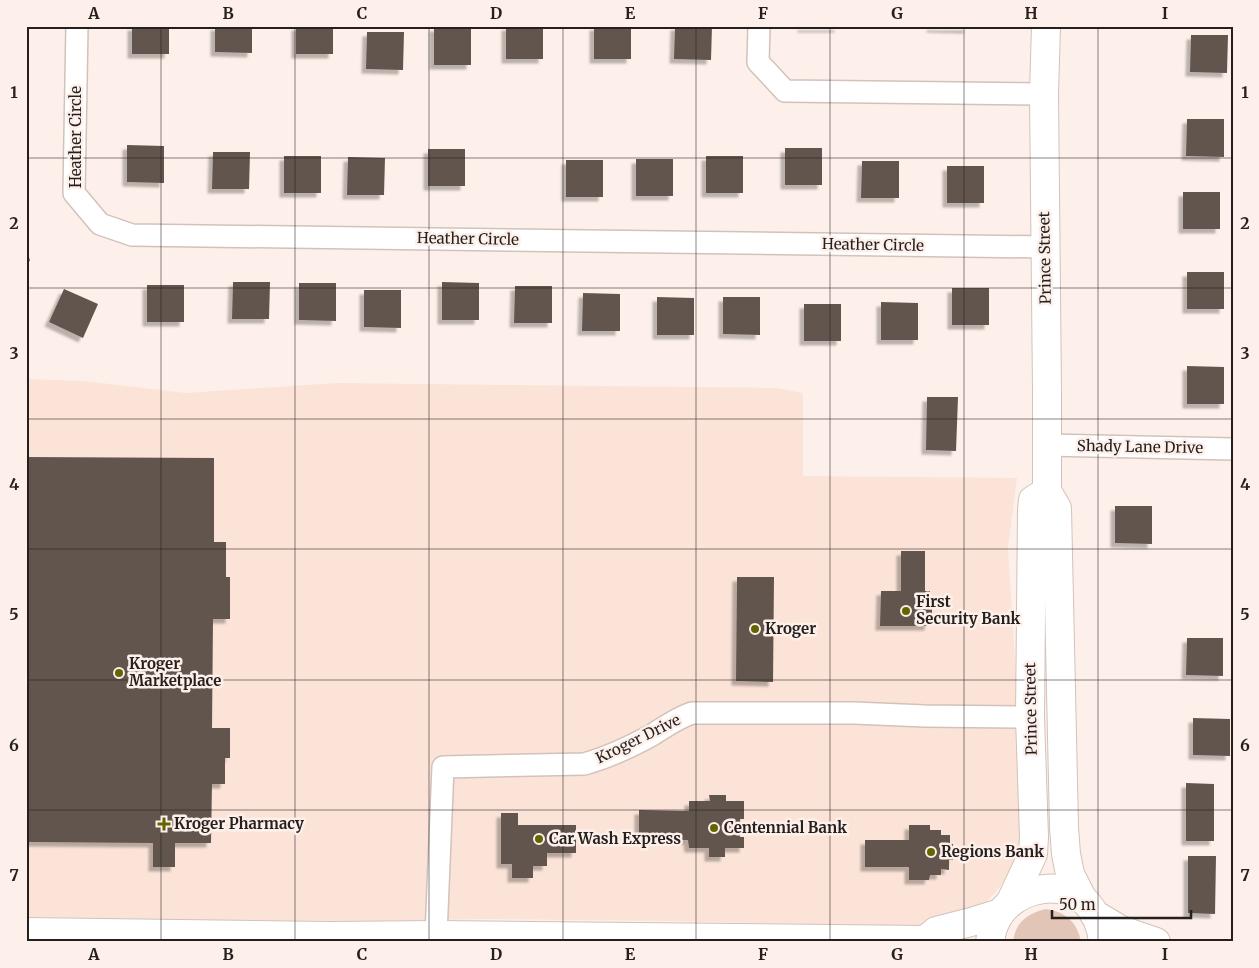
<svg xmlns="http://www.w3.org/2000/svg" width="1259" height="968" viewBox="0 0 1259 968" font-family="Merriweather,serif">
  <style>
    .built { fill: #fbe3d7 }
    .green { fill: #e3c5b7 }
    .building { fill: #62554e; filter: url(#shadow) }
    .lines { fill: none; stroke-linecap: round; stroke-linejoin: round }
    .street-casing { stroke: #d2c2ba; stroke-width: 24 }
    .secondary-casing { stroke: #d2c2ba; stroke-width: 30 }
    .street { stroke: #fff; stroke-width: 21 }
    .secondary { stroke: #fff; stroke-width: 28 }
    .grid { fill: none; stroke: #251f1d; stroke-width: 1; stroke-opacity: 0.55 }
    .poi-dot { fill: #626500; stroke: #fdf0ea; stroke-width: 2 }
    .labels { text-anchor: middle; stroke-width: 5; stroke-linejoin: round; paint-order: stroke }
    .street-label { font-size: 15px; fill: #251f1d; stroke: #fdf0ea }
    .poi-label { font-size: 15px; font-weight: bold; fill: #251f1d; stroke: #fdf0ea; text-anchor: start }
    .neatline { fill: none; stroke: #251f1d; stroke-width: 2 }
    .grid-label { font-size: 16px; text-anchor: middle; font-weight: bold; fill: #251f1d }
  </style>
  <defs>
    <filter id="shadow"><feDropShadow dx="-4.5" dy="4.5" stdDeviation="1" flood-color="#0004"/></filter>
  </defs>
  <rect width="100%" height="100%" fill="#fdf0ea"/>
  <polygon class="built" points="26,379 84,381 186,393 336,383 776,388 803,393 803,476 1017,478 1008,548 1017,692 1021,846 1012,870 996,892 979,909 940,922 913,926 661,921 484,919 380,921 212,920 26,917"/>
  <path class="green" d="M1046 909C1066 912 1077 922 1081 942H1013C1015 922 1028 913 1046 909Z"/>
  <g class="building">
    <rect x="132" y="26" width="37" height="28"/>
    <polygon points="215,26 252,26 252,53 215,52"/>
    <rect x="296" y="26" width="37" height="28"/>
    <rect x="506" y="26" width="37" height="33"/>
    <rect x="594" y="26" width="37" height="33"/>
    <polygon points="675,26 712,26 711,60 674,59"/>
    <rect x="802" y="26" width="37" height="2"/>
    <polygon points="931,26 968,26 968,29 931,28"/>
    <polygon points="434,27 471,28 471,65 434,65"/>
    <polygon points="367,32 404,32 403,70 366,69"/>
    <polygon points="1191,35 1228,35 1227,73 1190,72"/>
    <polygon points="1187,119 1224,119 1224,157 1186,156"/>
    <polygon points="127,145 164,146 164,183 127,182"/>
    <rect x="785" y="148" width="37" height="37"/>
    <rect x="428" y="149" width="37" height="37"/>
    <polygon points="213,152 250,152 249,189 212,189"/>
    <rect x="284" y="156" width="37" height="37"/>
    <rect x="706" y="156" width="37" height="37"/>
    <polygon points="348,157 385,158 384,195 347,195"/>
    <rect x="636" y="159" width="37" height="37"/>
    <rect x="566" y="160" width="37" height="37"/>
    <polygon points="862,161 899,161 899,198 861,198"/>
    <rect x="947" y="166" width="37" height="37"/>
    <rect x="1183" y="192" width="37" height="37"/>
    <polygon points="26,245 30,261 26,262"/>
    <rect x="1187" y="272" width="37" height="37"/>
    <polygon points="233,282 270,282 269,319 232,319"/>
    <polygon points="442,282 479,283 479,320 442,320"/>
    <polygon points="299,283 336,283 336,321 299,320"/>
    <rect x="147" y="285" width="37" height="37"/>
    <polygon points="515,286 552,286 552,323 514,323"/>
    <rect x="952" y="288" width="37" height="37"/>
    <polygon points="64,289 98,304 83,338 49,322"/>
    <polygon points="364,290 401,290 401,328 364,327"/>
    <polygon points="583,293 620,294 620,331 582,331"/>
    <polygon points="657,297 694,298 694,335 657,335"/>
    <polygon points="723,297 760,297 760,335 723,334"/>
    <polygon points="881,302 918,303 918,340 881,340"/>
    <rect x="804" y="304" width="37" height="37"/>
    <polygon points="1187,366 1224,367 1224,404 1187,404"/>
    <polygon points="927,397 958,397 956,451 926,450"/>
    <polygon points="26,457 214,458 214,542 226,542 226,577 230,577 230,619 213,619 212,728 230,728 230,758 225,758 225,784 212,784 211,843 175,843 175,867 153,867 153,843 26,842"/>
    <polygon points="1115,506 1152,506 1152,544 1115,543"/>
    <polygon points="901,551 925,551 925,591 930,591 930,603 932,603 932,619 929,619 929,626 880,626 881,591 901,591"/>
    <polygon points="737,577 774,577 773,682 736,681"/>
    <polygon points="1187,638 1223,638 1223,676 1186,675"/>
    <polygon points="1193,718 1230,719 1230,756 1193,755"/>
    <polygon points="1186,783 1214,784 1214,841 1186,841"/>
    <polygon points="709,795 726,795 726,801 744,801 744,819 740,819 740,837 744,837 744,848 725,848 725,857 709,857 709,848 689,848 688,840 639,840 639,810 689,811 689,801 710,801"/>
    <polygon points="501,813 518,813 518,825 576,825 576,853 547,853 547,866 533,866 533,878 512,878 512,864 501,864"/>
    <polygon points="909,825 930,825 930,830 941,830 941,835 950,835 950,844 953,844 953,860 949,860 949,870 941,869 941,875 930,875 929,880 909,880 909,867 865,867 865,840 909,840"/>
    <polygon points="1188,856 1216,856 1215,914 1188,913"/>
  </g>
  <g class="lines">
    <defs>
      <g id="street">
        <polyline points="77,26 74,193 100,224 132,235 1045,247"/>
        <polyline points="759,26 758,62 785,91 1044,94"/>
        <polyline points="1047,445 1233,449"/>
        <path d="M436 935 443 767 584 764C606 758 632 746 652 735 665 727 677 718 692 713H854L925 716 1030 717"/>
      </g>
      <g id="secondary">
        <polyline points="1046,26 1044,94 1047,391 1047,491 1057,508 1064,827 1066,854 1070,874 1083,900"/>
        <polyline points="1010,903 1033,854 1034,837 1030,717 1032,510 1033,500 1047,491"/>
        <polyline points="1094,914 1121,930 1156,942"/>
        <polyline points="26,932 330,936 436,935 925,940 936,931 971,922 1000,913"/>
        <path d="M990 942C991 935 992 929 995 923 1008 891 1057 877 1084 900 1095 911 1102 927 1103 942"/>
      </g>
    </defs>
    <use href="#street" class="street-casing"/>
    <use href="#secondary" class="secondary-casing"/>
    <use href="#street" class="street"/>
    <use href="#secondary" class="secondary"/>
  </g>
  <path class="grid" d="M161 26V942M295 26V942M429 26V942M563 26V942M696 26V942M830 26V942M964 26V942M1098 26V942M26 158H1233M26 288H1233M26 419H1233M26 549H1233M26 680H1233M26 810H1233"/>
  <g class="poi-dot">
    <circle cx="906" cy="611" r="5"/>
    <circle cx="755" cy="629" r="5"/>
    <circle cx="119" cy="673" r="5"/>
    <path d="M161.5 816.5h5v5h5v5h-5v5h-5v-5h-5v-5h5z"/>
    <circle cx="714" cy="828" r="5"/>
    <circle cx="539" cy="839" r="5"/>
    <circle cx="931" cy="852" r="5"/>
  </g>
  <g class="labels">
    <g class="street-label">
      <text transform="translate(76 137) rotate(-90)" y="5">Heather Circle</text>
      <text transform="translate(468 239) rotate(1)" y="5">Heather Circle</text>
      <text transform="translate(873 245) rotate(1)" y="5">Heather Circle</text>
      <text transform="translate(1045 258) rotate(-91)" y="5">Prince Street</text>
      <text transform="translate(1140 447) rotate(1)" y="5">Shady Lane Drive</text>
      <text transform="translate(1031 709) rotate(-91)" y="5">Prince Street</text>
      <text transform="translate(638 739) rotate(-26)" y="5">Kroger Drive</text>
    </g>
    <g class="poi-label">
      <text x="916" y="607">First<tspan x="916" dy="17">Security Bank</tspan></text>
      <text x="765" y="634">Kroger</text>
      <text x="129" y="669">Kroger<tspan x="129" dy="17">Marketplace</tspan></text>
      <text x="174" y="829">Kroger Pharmacy</text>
      <text x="724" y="833">Centennial Bank</text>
      <text x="549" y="844">Car Wash Express</text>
      <text x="941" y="857">Regions Bank</text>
    </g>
  </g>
  <rect width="1259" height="968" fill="none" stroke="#fdf0ea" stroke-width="55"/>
  <path d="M1052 910v8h139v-8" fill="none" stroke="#251f1d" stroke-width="2.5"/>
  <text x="1059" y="910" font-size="15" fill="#251f1d" stroke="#fdf0ea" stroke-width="4" paint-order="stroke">50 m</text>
  <rect x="28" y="28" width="1204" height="912" class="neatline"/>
  <g class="grid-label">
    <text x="94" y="19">A</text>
    <text x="228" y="19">B</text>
    <text x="362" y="19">C</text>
    <text x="496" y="19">D</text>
    <text x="630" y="19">E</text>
    <text x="763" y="19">F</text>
    <text x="897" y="19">G</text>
    <text x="1031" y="19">H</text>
    <text x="1165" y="19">I</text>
    <text x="14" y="98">1</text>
    <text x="1245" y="98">1</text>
    <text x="14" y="229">2</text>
    <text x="1245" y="229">2</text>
    <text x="14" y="359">3</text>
    <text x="1245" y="359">3</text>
    <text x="14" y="490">4</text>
    <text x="1245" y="490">4</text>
    <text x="14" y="620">5</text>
    <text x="1245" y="620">5</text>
    <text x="14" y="751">6</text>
    <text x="1245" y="751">6</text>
    <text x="14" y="881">7</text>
    <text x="1245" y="881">7</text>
    <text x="94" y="960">A</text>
    <text x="228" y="960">B</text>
    <text x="362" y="960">C</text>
    <text x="496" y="960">D</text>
    <text x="630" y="960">E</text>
    <text x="763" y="960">F</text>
    <text x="897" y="960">G</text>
    <text x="1031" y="960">H</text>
    <text x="1165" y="960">I</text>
  </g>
</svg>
